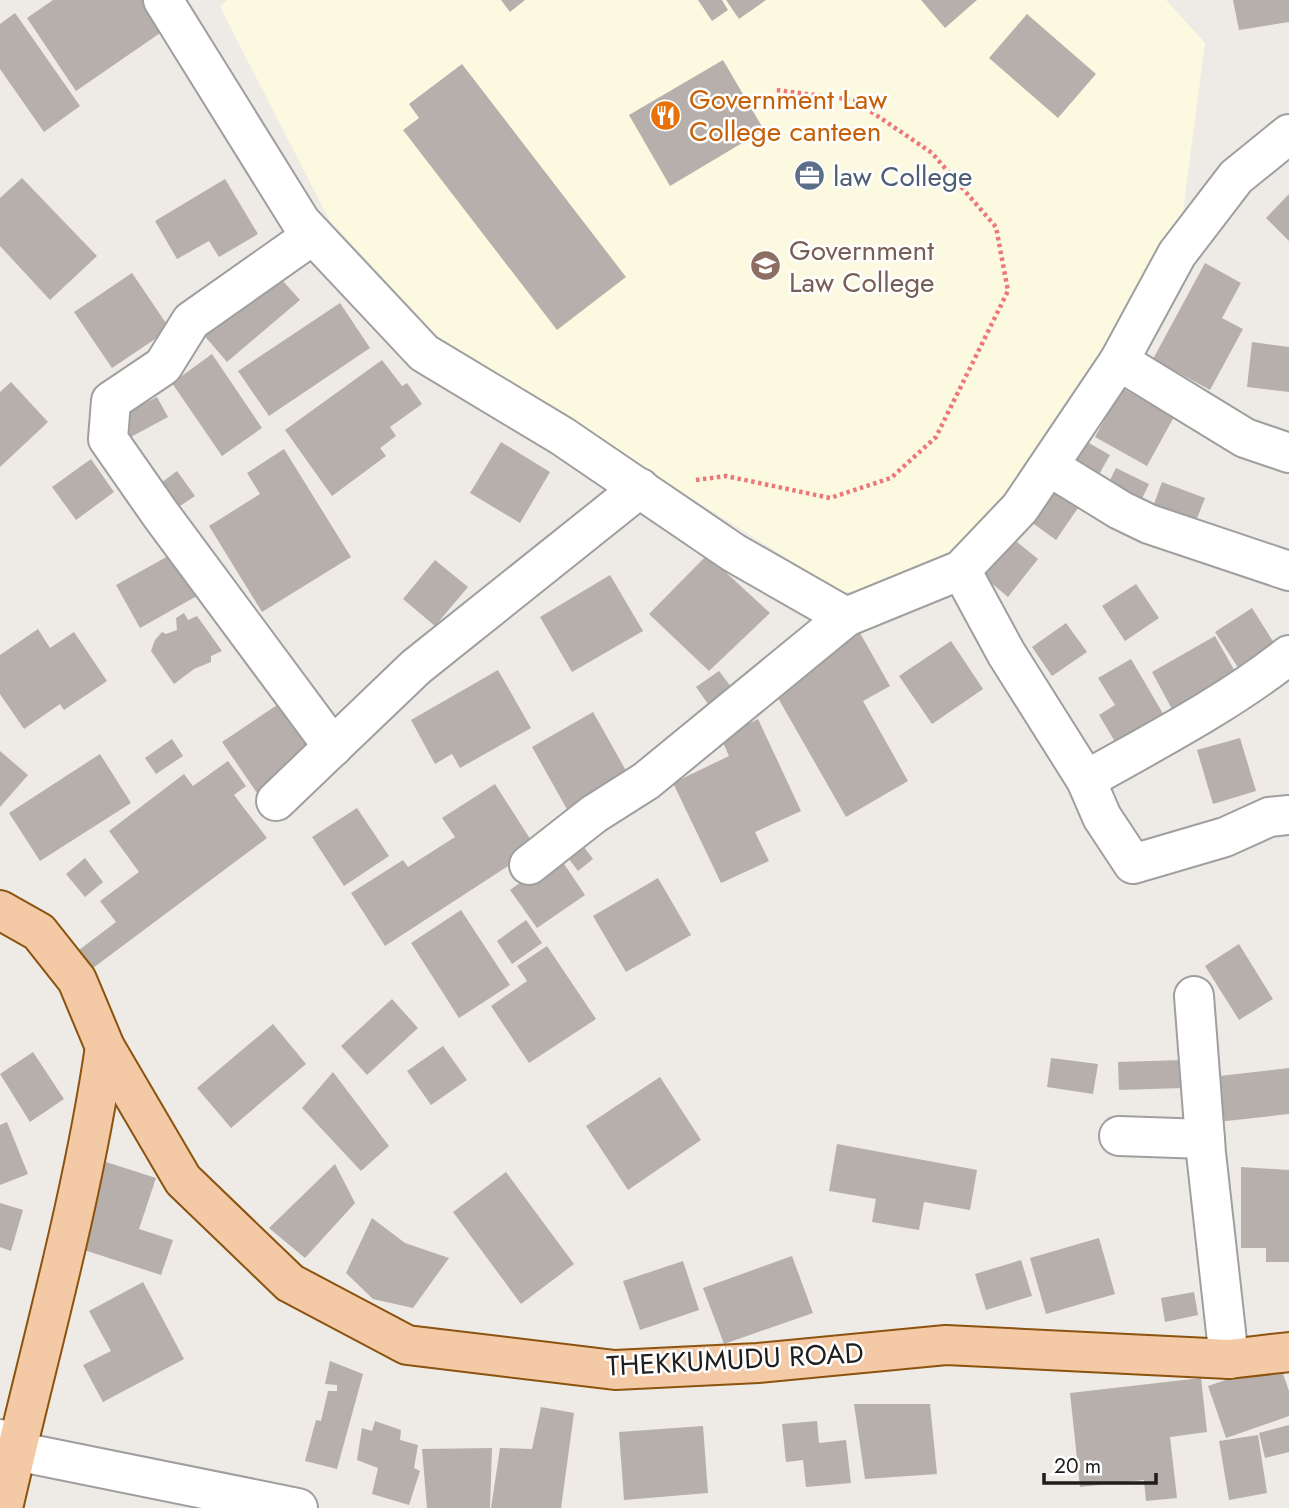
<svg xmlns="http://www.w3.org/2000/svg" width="1289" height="1508" viewBox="0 0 1289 1508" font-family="Jost,sans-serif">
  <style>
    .education { fill: #fcf9e1 }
    .building { fill: #b7afab }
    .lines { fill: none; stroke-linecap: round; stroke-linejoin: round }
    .minor-casing { stroke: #9f9f9f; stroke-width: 42 }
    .major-casing { stroke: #8b530e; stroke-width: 42 }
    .path { stroke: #ed7879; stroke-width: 4.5; stroke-dasharray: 3.5 3.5; stroke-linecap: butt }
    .minor { stroke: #fff; stroke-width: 38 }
    .major { stroke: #f3c9a6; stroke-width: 38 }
    .labels { text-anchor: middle; stroke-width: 5; stroke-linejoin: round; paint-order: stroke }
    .food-label { font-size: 28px; fill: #c56008; stroke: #fff; text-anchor: start }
    .service-label { font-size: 28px; fill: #4e5e75; stroke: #fff; text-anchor: start }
    .education-label { font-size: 28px; fill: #785e54; stroke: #fff; text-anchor: start }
    .street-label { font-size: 28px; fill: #1e1e1e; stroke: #fff }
  </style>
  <rect width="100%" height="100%" fill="#eeeae5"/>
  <polygon class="education" points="227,0 1166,0 1205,43 1182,218 1011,507 919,593 841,592 444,343 330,221 220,7"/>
  <g class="building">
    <polygon points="53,0 146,0 166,29 76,91 27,18"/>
    <polygon points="501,0 525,0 510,12"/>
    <polygon points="698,0 722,0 728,10 712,21"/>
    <polygon points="726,0 766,0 739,19"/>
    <polygon points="921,0 977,0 945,28"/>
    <polygon points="1233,0 1289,0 1289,22 1239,30"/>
    <polygon points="15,13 80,106 44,132 0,69 0,24"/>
    <polygon points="1027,14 1096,74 1058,118 989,58"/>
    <polygon points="723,60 764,130 670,186 629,115"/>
    <polygon points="462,64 626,277 557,330 403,130 419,118 409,104"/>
    <polygon points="22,178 97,256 50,300 0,246 0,198"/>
    <polygon points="225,179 258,234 219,257 209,241 177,259 155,221"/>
    <polygon points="1289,194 1289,241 1266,218"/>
    <polygon points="1205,263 1241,283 1222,318 1243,329 1210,390 1153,359"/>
    <polygon points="274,271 300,300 227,362 202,333"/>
    <polygon points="132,273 170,329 112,368 74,312"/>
    <polygon points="340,303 370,348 269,416 238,371"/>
    <polygon points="1252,342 1289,347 1289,392 1247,387"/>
    <polygon points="212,354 262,428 222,456 172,383"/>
    <polygon points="382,360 402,386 407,383 422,404 390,427 396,436 380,448 386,456 332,496 285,430"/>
    <polygon points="11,382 48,422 0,467 0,392"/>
    <polygon points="1122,388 1174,417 1147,466 1095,437"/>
    <polygon points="157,397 168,417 129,438 118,417"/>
    <polygon points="1082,439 1110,455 1093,485 1065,469"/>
    <polygon points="501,442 550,472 520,523 470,493"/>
    <polygon points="284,449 351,557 262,612 209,526 260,494 247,473"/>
    <polygon points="91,459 114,492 76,520 52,487"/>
    <polygon points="1116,468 1149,484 1137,509 1104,492"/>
    <polygon points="177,471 195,496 174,510 157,486"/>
    <polygon points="1048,482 1080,505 1056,540 1023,516"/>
    <polygon points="1162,482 1205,498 1192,531 1150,515"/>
    <polygon points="1007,534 1038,559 1008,597 977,571"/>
    <polygon points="179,550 204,592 140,628 116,585"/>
    <polygon points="707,555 770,613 709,671 649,614"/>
    <polygon points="435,560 468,587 435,626 403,599"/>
    <polygon points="610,575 643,631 572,672 540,617"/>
    <polygon points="1136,584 1159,618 1125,641 1102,606"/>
    <polygon points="1252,608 1276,646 1239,669 1215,632"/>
    <polygon points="184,613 188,620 197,616 222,651 211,656 211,662 194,669 174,684 151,651 155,640 162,632 166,634 177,630 176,618"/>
    <polygon points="1066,623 1087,652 1052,676 1032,647"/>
    <polygon points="38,629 50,648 74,632 107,681 64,710 60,704 24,729 0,694 0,655"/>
    <polygon points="860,633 890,686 863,701 908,781 846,817 770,684"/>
    <polygon points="1215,636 1237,675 1173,711 1152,672"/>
    <polygon points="951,641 983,689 932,724 899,676"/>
    <polygon points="1131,659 1165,717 1117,745 1099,715 1115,705 1098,678"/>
    <polygon points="498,670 531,728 460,768 452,754 435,764 411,720"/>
    <polygon points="719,671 732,688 708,704 696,687"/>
    <polygon points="280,703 314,754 257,793 222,742"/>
    <polygon points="593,712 629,776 568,811 532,747"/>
    <polygon points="758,719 801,811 755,832 769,861 721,883 673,783 729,756 721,738"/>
    <polygon points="1240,738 1256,791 1213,804 1197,750"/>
    <polygon points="172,739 183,756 156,774 145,758"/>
    <polygon points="0,751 28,775 0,807"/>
    <polygon points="100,754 131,803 40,861 9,813"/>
    <polygon points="228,761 246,786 234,795 267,838 93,968 79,950 116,922 100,901 139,872 109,831 184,774 193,786"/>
    <polygon points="495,784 536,848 385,946 351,893 403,860 408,867 455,837 442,818"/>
    <polygon points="357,808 389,856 344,886 312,837"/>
    <polygon points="578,839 593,859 578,871 563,851"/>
    <polygon points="558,855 585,895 537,928 510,890"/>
    <polygon points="85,858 103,882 85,897 66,874"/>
    <polygon points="658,878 691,935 626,972 593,916"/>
    <polygon points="461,910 510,985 459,1018 411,943"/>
    <polygon points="526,920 542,943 512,964 497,941"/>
    <polygon points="1239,944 1273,999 1239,1020 1205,966"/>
    <polygon points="547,946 596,1019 529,1063 491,1006 527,981 517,966"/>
    <polygon points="392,999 418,1028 367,1075 341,1046"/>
    <polygon points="273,1024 306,1064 231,1128 197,1088"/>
    <polygon points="443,1046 467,1080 431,1105 407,1071"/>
    <polygon points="33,1052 64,1099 30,1122 0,1074"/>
    <polygon points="1051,1058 1098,1064 1093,1094 1047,1087"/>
    <polygon points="1183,1060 1184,1088 1119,1090 1118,1062"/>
    <polygon points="1289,1068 1289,1114 1217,1122 1211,1077"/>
    <polygon points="333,1072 389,1146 361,1171 302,1108"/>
    <polygon points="660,1077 701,1140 628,1190 586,1126"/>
    <polygon points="7,1122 28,1174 0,1185 0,1125"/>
    <polygon points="837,1144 977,1170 970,1210 924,1202 919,1230 872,1222 876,1199 829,1191"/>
    <polygon points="106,1162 156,1178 139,1229 173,1240 161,1275 78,1248"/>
    <polygon points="335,1164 355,1203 305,1258 269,1228"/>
    <polygon points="1241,1167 1289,1170 1289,1262 1266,1262 1266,1248 1241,1248"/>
    <polygon points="506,1172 574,1264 521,1304 453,1212"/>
    <polygon points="0,1203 23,1210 11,1251 0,1247"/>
    <polygon points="372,1218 405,1243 449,1258 413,1308 373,1299 346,1273"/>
    <polygon points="1099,1238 1115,1294 1046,1314 1030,1258"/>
    <polygon points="792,1256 813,1313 724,1344 703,1288"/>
    <polygon points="1021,1260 1032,1296 986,1310 975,1274"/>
    <polygon points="683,1261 699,1310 640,1330 623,1281"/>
    <polygon points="143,1282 184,1359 103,1402 83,1365 111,1351 89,1311"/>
    <polygon points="1194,1292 1198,1315 1165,1322 1161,1298"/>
    <polygon points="330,1361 363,1374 337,1469 305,1461 316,1420 321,1421 328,1391 337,1391 337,1385 325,1384"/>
    <polygon points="1279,1362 1289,1391 1289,1416 1226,1438 1208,1386"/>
    <polygon points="1201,1378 1207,1432 1170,1437 1177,1498 1146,1501 1144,1480 1080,1487 1070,1393"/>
    <polygon points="854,1404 930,1404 937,1474 865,1479"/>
    <polygon points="541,1407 574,1413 561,1508 491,1508 500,1448 532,1449"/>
    <polygon points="375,1421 401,1430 400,1440 418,1445 414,1468 420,1471 409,1505 372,1494 378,1468 357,1460 362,1428 372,1431"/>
    <polygon points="817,1421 819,1443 846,1440 851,1483 806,1487 803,1460 786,1462 782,1424"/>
    <polygon points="1289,1425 1289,1452 1265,1458 1259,1433"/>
    <polygon points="703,1426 708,1493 624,1500 619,1432"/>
    <polygon points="1258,1435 1267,1493 1229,1500 1219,1441"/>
    <polygon points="492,1448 490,1508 427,1508 422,1449"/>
  </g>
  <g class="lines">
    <defs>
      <g id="minor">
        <polyline points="163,0 301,222 424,353 562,436 734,553 846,617 961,570 1020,508 1119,361 1177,254 1236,177 1289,134"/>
        <polyline points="313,235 191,321 163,366 111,401 108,439 161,515 333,747"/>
        <polyline points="1119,361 1245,438 1289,453"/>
        <polyline points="1050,467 1120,510 1149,524 1289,571"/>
        <polyline points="961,570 1006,653 1086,780 1102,817 1133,864 1225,837 1269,817 1289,815"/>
        <path d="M1086 780C1155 741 1227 704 1289 655"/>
        <polyline points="276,801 416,667 640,488"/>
        <polyline points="529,865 594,814 646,781 846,617"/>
        <polyline points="1194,996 1206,1153 1229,1359"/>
        <polyline points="1119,1136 1205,1139"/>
        <polyline points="0,1439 16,1451 298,1508"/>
      </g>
      <g id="major">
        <polyline points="0,910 39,932 77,980 105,1047 183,1180 290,1283 407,1345 615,1370 758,1363 946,1345 1229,1359 1289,1352"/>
        <path d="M3 1508C38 1355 82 1203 105 1047"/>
      </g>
    </defs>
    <use href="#minor" class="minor-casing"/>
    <use href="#major" class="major-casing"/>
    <polyline class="path" points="696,480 726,476 830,498 891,478 936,437 1008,291 996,227 932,153 854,100 776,90"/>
    <use href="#minor" class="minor"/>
    <use href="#major" class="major"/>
  </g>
  <defs>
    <symbol id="restaurant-disc" viewBox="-11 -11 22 22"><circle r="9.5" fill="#e8710a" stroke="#fff"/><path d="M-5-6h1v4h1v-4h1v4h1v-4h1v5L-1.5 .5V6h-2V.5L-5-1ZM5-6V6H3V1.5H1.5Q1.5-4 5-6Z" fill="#fff"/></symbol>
    <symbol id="office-disc" viewBox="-11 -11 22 22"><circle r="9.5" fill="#5c6f8a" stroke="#fff"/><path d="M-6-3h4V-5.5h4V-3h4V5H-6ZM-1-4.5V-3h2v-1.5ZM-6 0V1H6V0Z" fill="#fff"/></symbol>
    <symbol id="university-disc" viewBox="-11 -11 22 22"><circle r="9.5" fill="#8d6e63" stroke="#fff"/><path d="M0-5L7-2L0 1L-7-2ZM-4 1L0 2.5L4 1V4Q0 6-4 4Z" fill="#fff"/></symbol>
  </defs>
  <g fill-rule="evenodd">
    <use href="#restaurant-disc" x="648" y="98" width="35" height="35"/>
    <use href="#office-disc" x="792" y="158" width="35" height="35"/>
    <use href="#university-disc" x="748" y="248" width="35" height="35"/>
  </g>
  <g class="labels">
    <g class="food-label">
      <text x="689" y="109">Government Law<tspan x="689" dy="32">College canteen</tspan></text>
    </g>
    <g class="service-label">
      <text x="833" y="186">law College</text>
    </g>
    <g class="education-label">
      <text x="789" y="260">Government<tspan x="789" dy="32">Law College</tspan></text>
    </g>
    <g class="street-label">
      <text transform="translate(735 1359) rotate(-3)" y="10">THEKKUMUDU ROAD</text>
    </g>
  </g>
  <path d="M1044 1473v10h112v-10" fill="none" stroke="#1e1e1e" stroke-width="3.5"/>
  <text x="1054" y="1473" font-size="21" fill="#1e1e1e" stroke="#ffffff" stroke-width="5" paint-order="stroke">20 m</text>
</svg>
